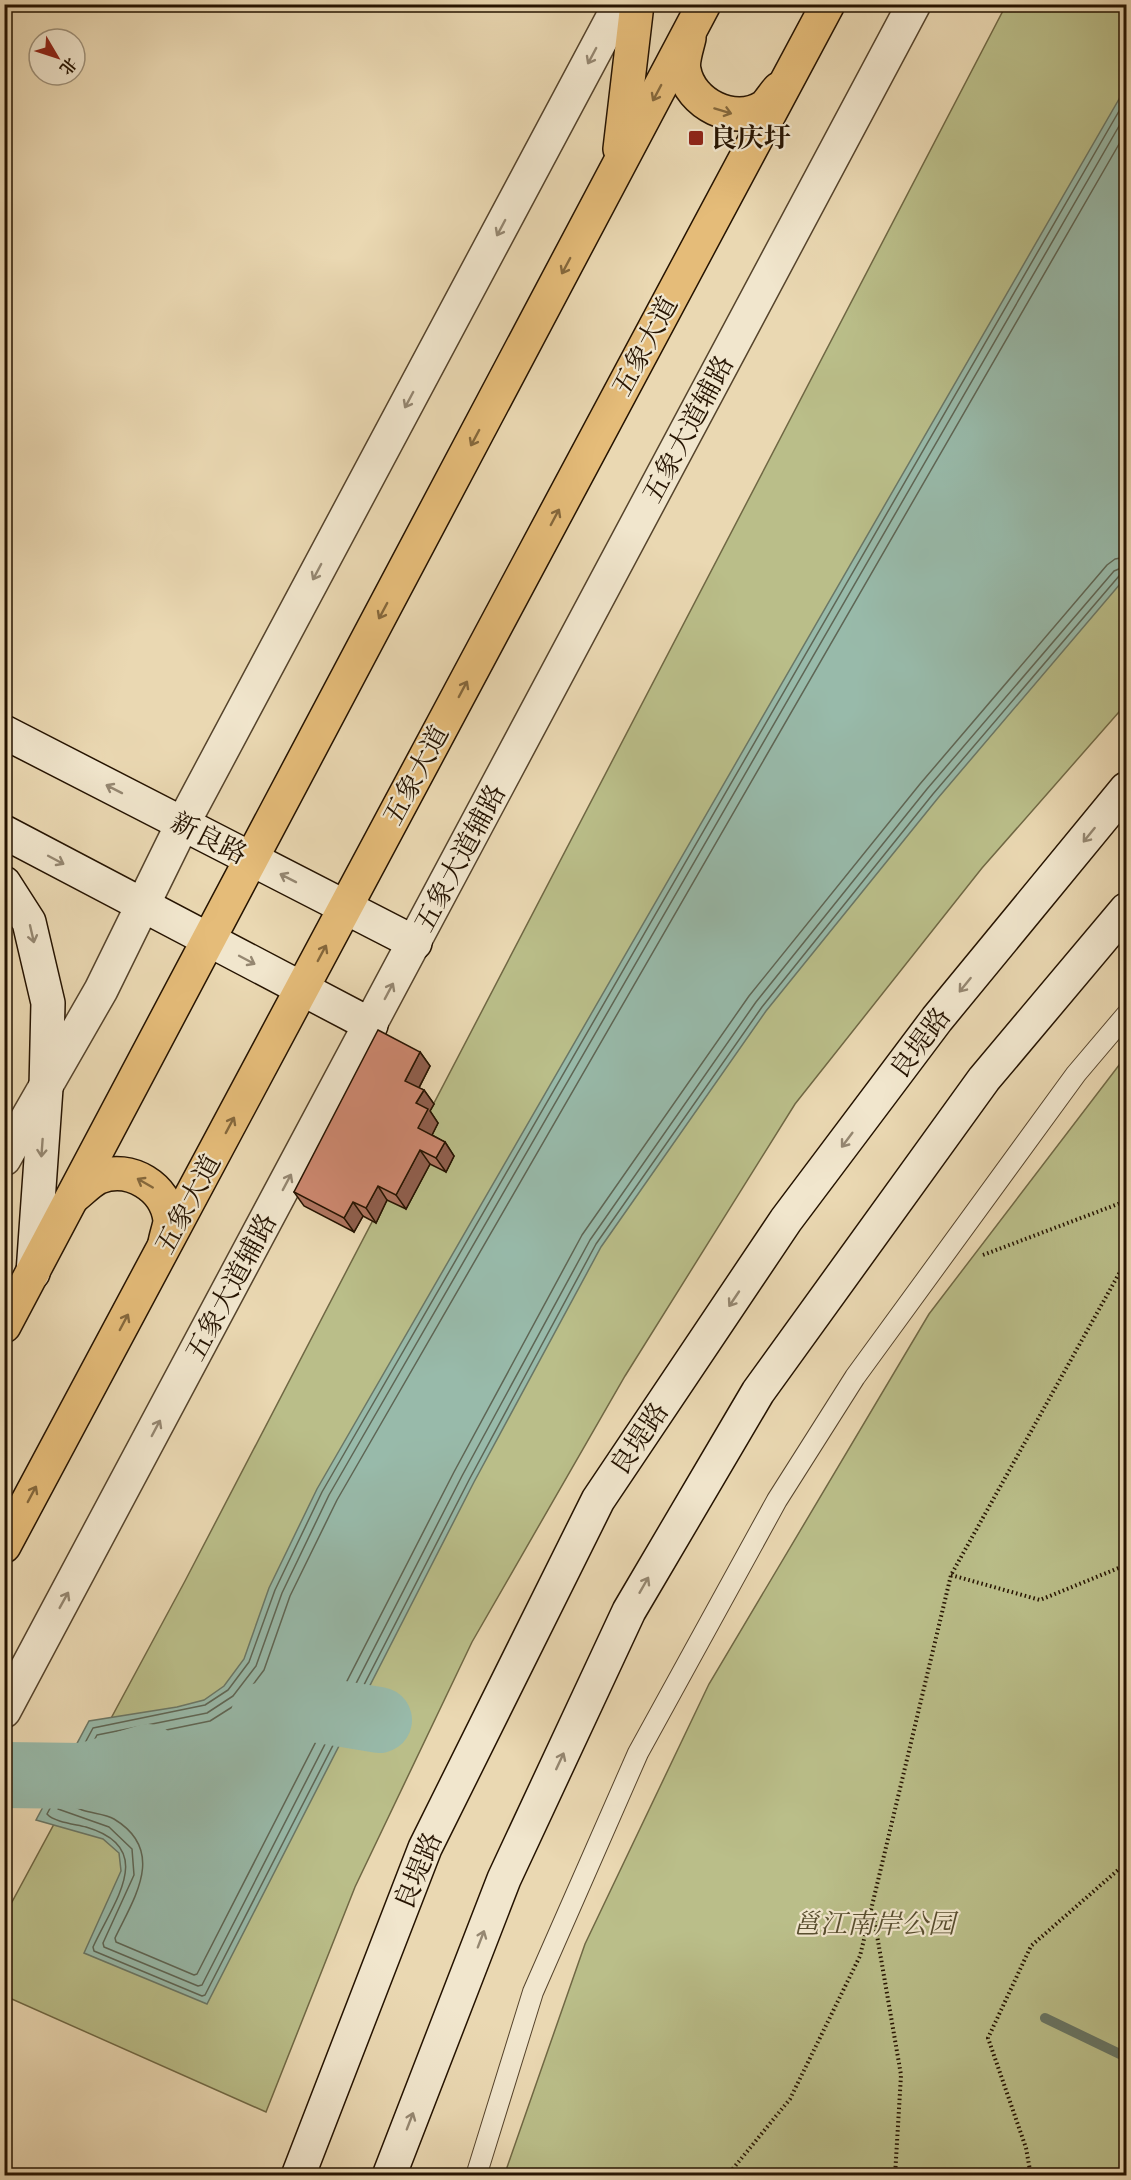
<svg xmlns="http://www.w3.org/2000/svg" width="1131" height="2180" viewBox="0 0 1131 2180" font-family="'EB Garamond','Noto Serif SC',serif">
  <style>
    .green { fill: #babe89; stroke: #706844; stroke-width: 1.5 }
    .water { fill: #98baaa; stroke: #6a7766; stroke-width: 1.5 }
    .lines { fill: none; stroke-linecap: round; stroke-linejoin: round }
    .shore { stroke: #5e6655; stroke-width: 1.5 }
    .stream { stroke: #6a7766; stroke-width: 10 }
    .river { stroke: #98baaa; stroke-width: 66 }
    .service-casing { stroke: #56442c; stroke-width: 22 }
    .tertiary-casing { stroke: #56442c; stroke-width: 36 }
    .secondary-casing { stroke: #251300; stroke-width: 36 }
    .primary-casing { stroke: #251300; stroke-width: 36 }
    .path { stroke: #251300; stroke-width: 4; stroke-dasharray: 1.5 3; stroke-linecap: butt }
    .service { stroke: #f1e6cd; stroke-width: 20 }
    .tertiary { stroke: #f1e6cd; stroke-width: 33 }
    .secondary { stroke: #f1e6cd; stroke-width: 33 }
    .primary { stroke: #e5bc79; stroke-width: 33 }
    .wall { fill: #b07560; stroke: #251300; stroke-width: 1.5 }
    .shaded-wall { fill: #905f4e; stroke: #251300; stroke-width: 1.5 }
    .building { fill: #cd8870; stroke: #251300; stroke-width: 1.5 }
    .oneway { stroke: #958771 }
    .oneway2 { stroke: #85683c }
    .poi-dot { fill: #8f2418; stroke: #f1e6cd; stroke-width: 2 }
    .labels { text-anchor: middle; stroke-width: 4.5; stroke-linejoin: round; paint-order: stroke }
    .poi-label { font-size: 27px; font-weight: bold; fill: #251300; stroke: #f1e6cd; text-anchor: start }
    .street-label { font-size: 27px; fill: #251300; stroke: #f1e6cd }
    .park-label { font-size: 27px; font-style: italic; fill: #594f30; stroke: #f1e6cd }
  </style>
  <rect width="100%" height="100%" fill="#ead8b2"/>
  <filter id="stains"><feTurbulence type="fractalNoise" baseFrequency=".00333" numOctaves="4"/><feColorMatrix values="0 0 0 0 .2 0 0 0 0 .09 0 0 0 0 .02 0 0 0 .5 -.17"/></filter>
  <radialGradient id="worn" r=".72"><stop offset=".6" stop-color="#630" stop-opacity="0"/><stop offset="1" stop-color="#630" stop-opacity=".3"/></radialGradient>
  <g class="green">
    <polygon points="1006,5 1126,5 1126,704 982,868 795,1104 625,1376 472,1642 355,1887 266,2112 5,1996 5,1915 185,1581"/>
    <polygon points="1126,1056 1126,2162 1123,2175 504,2176 585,1944 709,1684 929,1314"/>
  </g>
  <polygon class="water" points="1126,87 1126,577 938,798 766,1011 601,1247 474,1482 207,2004 84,1953 121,1871 119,1853 103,1839 36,1820 89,1721 177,1707 204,1700 224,1686 244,1659 269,1588 317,1489"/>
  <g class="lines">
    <g class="shore">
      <path d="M1126 99 322 1492 275 1590 249 1662 228 1690 205 1705 93 1728 47 1814C54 1822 74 1824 86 1827 158 1848 114 1901 93 1947L94 1951 202 1996 205 1995 469 1480 596 1244 762 1007 933 794 1119 576 1126 574"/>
      <polyline points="1126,114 329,1495 282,1593 256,1666 233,1696 207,1713 97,1735 58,1809 109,1827 132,1849 134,1875 103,1943 104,1947 198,1986 202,1985 462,1476 590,1240 756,1002 927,789 1114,571 1126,566"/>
      <path d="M1126 132 337 1500 290 1596 264 1670 240 1702 210 1721 103 1743 71 1804C82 1814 102 1812 114 1819 167 1851 134 1898 115 1938L116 1942 194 1975 197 1974 454 1472 582 1235 749 996 920 784 1107 565 1115 559 1126 557"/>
    </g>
    <polyline class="stream" points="1045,2018 1126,2057"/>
    <g class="river">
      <polyline points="264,1715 307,1708 379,1720"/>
      <polyline points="4,1775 85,1776 148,1757"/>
    </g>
    <defs>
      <polyline id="service" points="476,2176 533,1992 638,1753 777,1500 855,1377 1076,1074 1126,1015"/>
      <g id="tertiary">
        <polyline points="4,1159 101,990 182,825 620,4"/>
        <polyline points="4,1711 914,4"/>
      </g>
      <g id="secondary">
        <polyline points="4,732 415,943"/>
        <polyline points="4,832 371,1025"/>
        <polyline points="4,883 29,922 48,1003 46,1088 33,1273"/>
        <polyline points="298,2176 425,1848 598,1500 786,1220 937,1019 1126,789"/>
        <polyline points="389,2176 504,1879 629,1611 758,1392 984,1079 1126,910"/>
      </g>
      <g id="primary">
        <path d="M689 38C687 47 682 61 684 70 690 104 734 126 764 107 769 103 774 94 779 89"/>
        <polyline points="620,149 637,4"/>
        <path d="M73 1197C81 1191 90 1181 99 1177 130 1165 166 1187 170 1220 170 1226 166 1236 165 1243"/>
        <polyline points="4,1326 704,4"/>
        <polyline points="4,1546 828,4"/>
      </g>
    </defs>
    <use href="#service" class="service-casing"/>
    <use href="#tertiary" class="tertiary-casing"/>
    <use href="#secondary" class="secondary-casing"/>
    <use href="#primary" class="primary-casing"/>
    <g class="path">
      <polyline points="983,1255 1126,1201"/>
      <polyline points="951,1575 1040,1600 1126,1565"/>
      <polyline points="873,1912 901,2075 895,2176"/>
      <polyline points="727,2176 790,2099 860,1956 951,1575 1126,1261"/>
      <polyline points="1031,2176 1026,2148 988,2038 1031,1946 1126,1863"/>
    </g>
    <use href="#service" class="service"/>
    <use href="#tertiary" class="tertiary"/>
    <use href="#secondary" class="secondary"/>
    <use href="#primary" class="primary"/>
  </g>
  <polygon class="wall" points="420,1052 430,1066 419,1088 424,1090 434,1104 430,1111 438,1123 432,1135 445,1142 454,1156 446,1172 430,1164 406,1209 387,1200 376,1223 363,1216 354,1232 304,1206 294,1192"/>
  <g class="shaded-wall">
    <polygon points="420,1052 430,1066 415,1095 405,1081"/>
    <polygon points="424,1090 434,1104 430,1111 438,1123 428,1143 418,1128 416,1103"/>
    <polygon points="445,1142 454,1156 446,1172 436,1158"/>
    <polygon points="420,1150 430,1164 406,1209 396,1195"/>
    <polygon points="378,1186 387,1200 376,1223 366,1208"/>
    <polygon points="353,1202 363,1216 354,1232 344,1218"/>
  </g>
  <polygon class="building" points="378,1030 420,1052 405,1081 424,1090 416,1103 428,1109 418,1128 445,1142 436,1158 420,1150 396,1195 378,1186 366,1208 353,1202 344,1218 294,1192"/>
  <defs><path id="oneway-shaft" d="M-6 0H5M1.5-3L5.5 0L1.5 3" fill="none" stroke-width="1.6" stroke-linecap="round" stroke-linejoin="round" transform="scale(1.5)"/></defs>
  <g class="oneway">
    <use href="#oneway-shaft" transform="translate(592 56) rotate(118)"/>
    <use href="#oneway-shaft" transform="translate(501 228) rotate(118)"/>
    <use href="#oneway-shaft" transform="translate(409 400) rotate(118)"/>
    <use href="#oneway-shaft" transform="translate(317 572) rotate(118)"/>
    <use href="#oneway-shaft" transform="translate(114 789) rotate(-153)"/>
    <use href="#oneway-shaft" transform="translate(1089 835) rotate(129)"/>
    <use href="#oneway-shaft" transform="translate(56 860) rotate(28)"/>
    <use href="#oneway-shaft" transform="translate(288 878) rotate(-153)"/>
    <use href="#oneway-shaft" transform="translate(32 934) rotate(77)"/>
    <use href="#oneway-shaft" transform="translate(247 960) rotate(28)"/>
    <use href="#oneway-shaft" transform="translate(965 985) rotate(129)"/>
    <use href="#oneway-shaft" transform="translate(389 991) rotate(-62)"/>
    <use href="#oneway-shaft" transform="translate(847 1140) rotate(127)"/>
    <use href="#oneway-shaft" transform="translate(42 1148) rotate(94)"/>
    <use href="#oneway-shaft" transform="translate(287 1182) rotate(-62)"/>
    <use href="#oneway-shaft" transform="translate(734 1299) rotate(124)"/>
    <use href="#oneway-shaft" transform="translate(156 1428) rotate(-62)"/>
    <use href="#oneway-shaft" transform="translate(644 1585) rotate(-60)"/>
    <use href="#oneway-shaft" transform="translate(64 1600) rotate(-61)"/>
    <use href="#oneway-shaft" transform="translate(560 1761) rotate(-65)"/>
    <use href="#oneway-shaft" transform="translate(481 1939) rotate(-69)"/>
    <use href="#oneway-shaft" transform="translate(410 2121) rotate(-69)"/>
  </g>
  <g class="oneway2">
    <use href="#oneway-shaft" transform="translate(657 93) rotate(118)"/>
    <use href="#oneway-shaft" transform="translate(723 111) rotate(17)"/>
    <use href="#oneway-shaft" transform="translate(566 266) rotate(118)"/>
    <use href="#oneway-shaft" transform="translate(475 438) rotate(118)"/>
    <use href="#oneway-shaft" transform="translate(555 517) rotate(-62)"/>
    <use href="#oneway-shaft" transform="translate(383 611) rotate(118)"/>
    <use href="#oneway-shaft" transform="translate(463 689) rotate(-62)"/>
    <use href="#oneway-shaft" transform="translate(322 953) rotate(-62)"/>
    <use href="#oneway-shaft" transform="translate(230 1125) rotate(-62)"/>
    <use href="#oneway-shaft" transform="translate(145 1183) rotate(-150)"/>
    <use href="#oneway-shaft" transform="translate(124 1322) rotate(-62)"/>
    <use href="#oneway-shaft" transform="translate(32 1494) rotate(-62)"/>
  </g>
  <rect class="poi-dot" x="688" y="130" width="16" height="16" rx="3"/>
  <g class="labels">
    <g class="poi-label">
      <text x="710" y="147">良庆圩</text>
    </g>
    <g class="street-label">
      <text transform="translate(645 346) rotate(-62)" y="9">五象大道</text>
      <text transform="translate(688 429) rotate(-62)" y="9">五象大道辅路</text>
      <text transform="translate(416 775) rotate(-62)" y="9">五象大道</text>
      <text transform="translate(209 838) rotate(27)" y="9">新良路</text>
      <text transform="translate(460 858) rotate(-62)" y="9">五象大道辅路</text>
      <text transform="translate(920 1043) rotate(-53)" y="9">良堤路</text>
      <text transform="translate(188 1204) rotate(-62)" y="9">五象大道</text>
      <text transform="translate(231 1287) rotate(-62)" y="9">五象大道辅路</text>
      <text transform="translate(639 1439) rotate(-56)" y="9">良堤路</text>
      <text transform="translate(418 1871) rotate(-67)" y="9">良堤路</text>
    </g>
    <g class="park-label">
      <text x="874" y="1933">邕江南岸公园</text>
    </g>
  </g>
  <rect width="1131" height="2180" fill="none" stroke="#ead8b2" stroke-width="24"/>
  <rect x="6" y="6" width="1119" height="2168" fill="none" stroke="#251300" stroke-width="3"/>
  <rect x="12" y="12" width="1107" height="2156" fill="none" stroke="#251300" stroke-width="1.5"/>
  <g transform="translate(57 57) rotate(129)"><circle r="28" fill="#f1e6cd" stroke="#9f927b" stroke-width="1.5"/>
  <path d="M0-4.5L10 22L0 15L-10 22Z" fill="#8f2418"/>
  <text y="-9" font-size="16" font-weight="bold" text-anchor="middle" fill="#251300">北</text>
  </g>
  <rect width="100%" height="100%" filter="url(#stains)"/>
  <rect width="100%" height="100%" fill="url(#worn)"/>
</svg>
